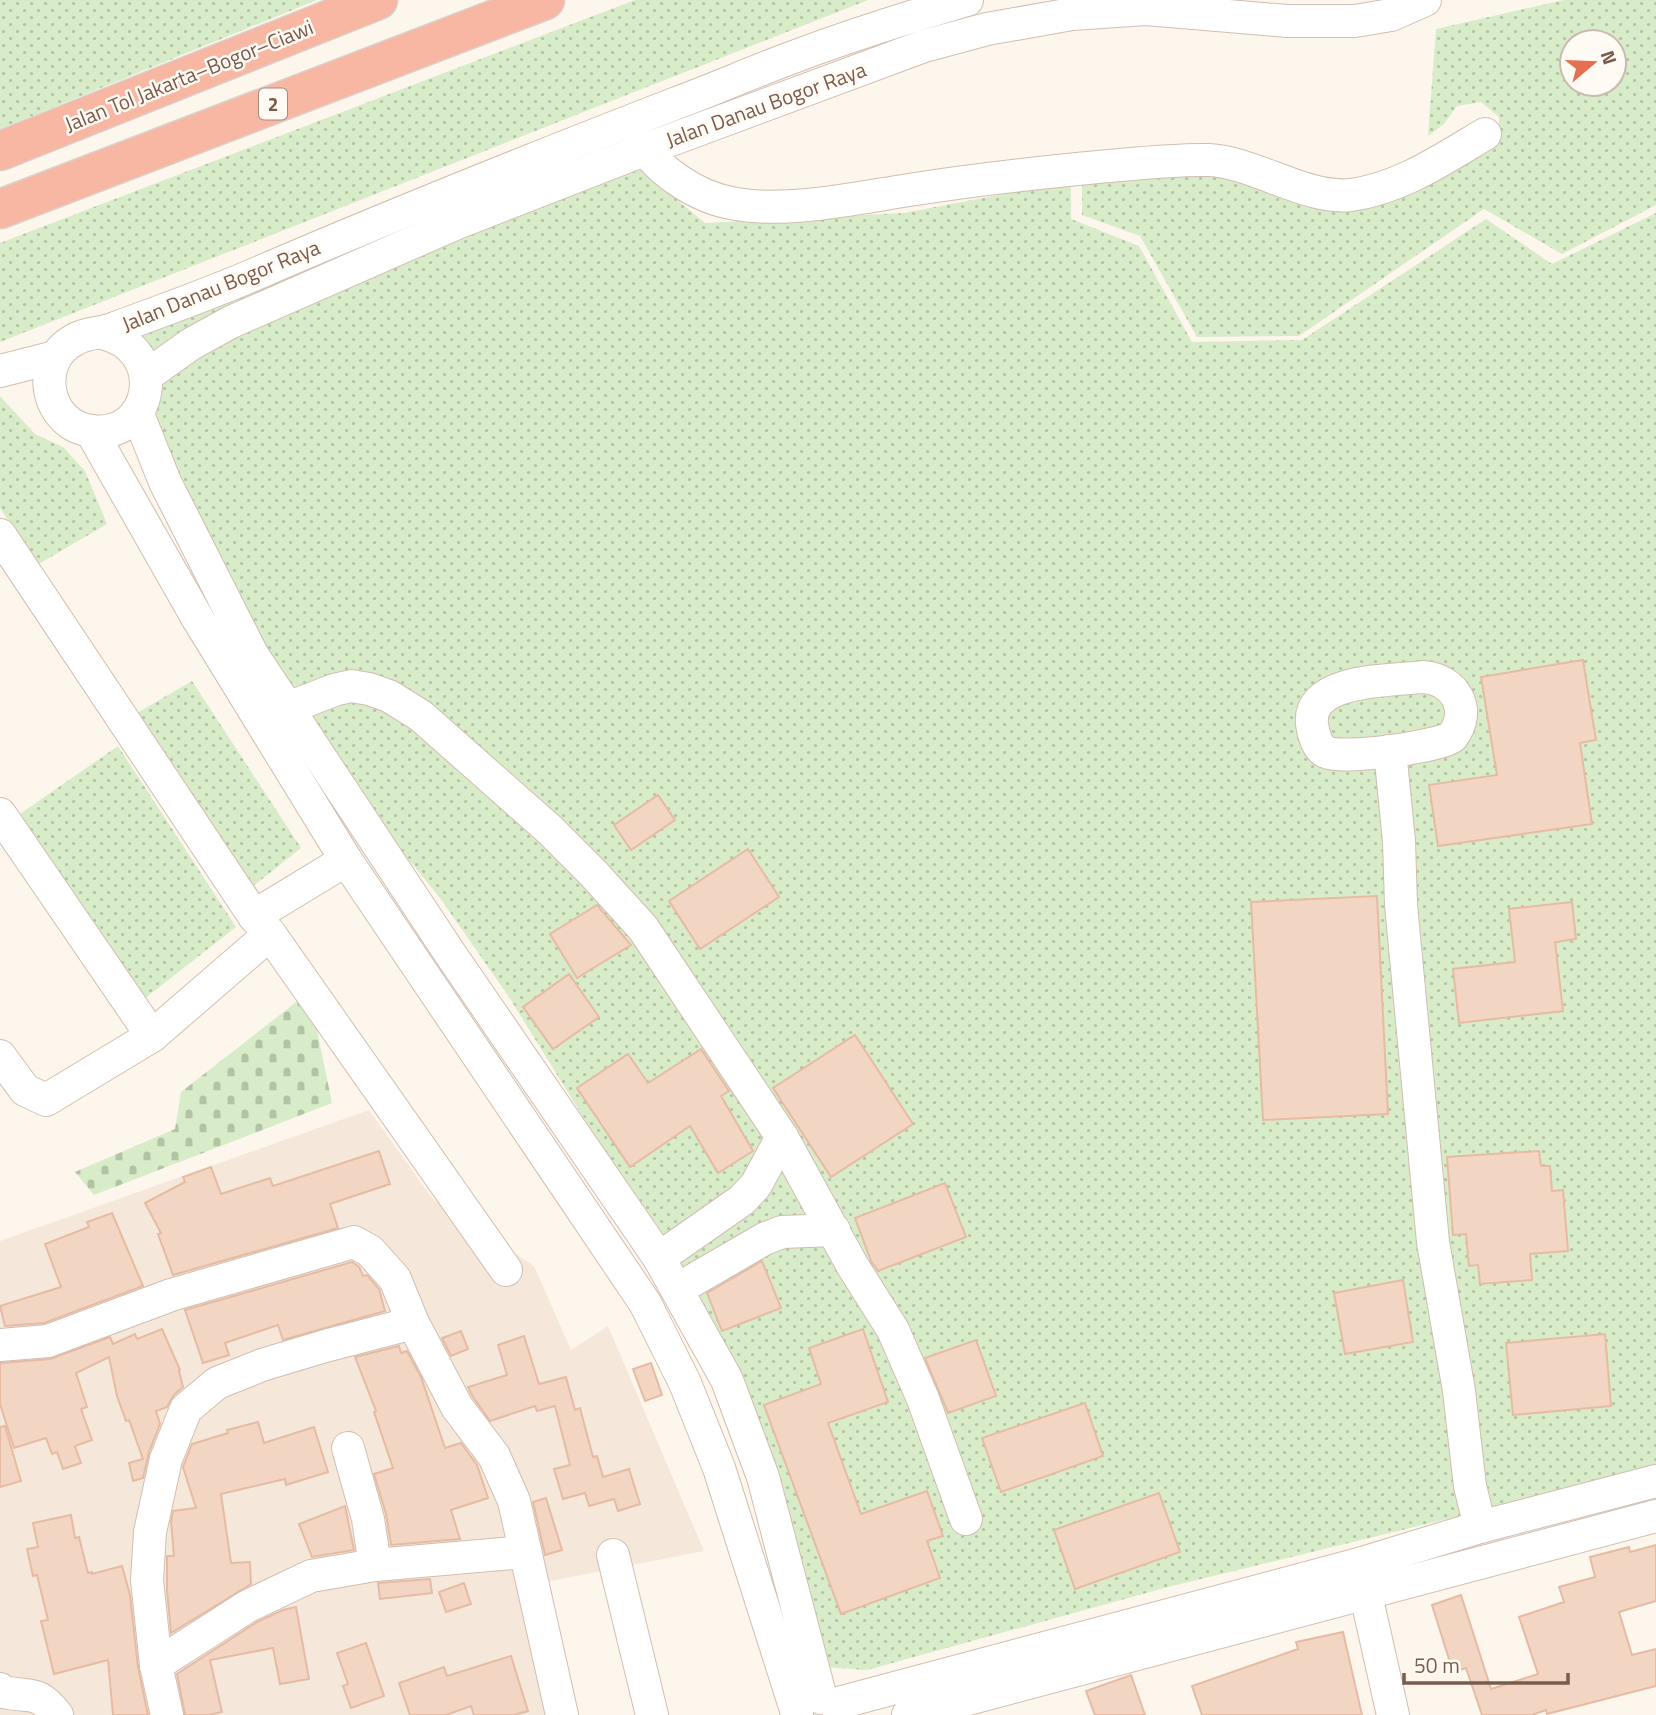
<svg xmlns="http://www.w3.org/2000/svg" width="1656" height="1715" viewBox="0 0 1656 1715" font-family="'Titillium Web',sans-serif">
  <style>
    .residential { fill: #f5e8da }
    .grass { fill: url(#grass-dots); fill-rule: evenodd }
    .cemetery { fill: url(#cemetery-stones) }
    .building { fill: #f3d5c3; stroke: #e6bba3; stroke-width: 2 }
    .lines { fill: none; stroke-linecap: round; stroke-linejoin: round }
    .minor-casing { stroke: #d1beb0; stroke-width: 34 }
    .highway-casing { stroke: #dad1cd; stroke-width: 41 }
    .minor { stroke: #fff; stroke-width: 32 }
    .highway { stroke: #f7b7a3; stroke-width: 38 }
    .labels { text-anchor: middle; stroke-width: 5; stroke-linejoin: round; paint-order: stroke }
    .shield { fill: #fffaf3; stroke: #a28b7f; stroke-width: 2 }
    .shield-label { font-size: 19px; font-weight: bold; fill: #7a5c4d }
    .street-label { font-size: 21px; fill: #7a5c4d; stroke: #fffaf3 }
  </style>
  <defs>
    <pattern id="grass-dots" width="8" height="8" patternUnits="userSpaceOnUse" patternTransform="scale(1.75)"><rect width="8" height="8" fill="#d8ecc9"/><path d="M2 2h.1M6 6h.1" fill="none" stroke="#b4c2a5" stroke-width="1.8" stroke-linecap="round"/></pattern>
    <pattern id="cemetery-stones" width="16" height="16" patternUnits="userSpaceOnUse" patternTransform="scale(1.75)"><rect width="16" height="16" fill="#d8ecc9"/><path d="M2 7V4a2 2 0 0 1 4 0v3zM10 15v-3a2 2 0 0 1 4 0v3z" fill="#b4c2a5"/></pattern>
  </defs>
  <rect width="100%" height="100%" fill="#fdf6ec"/>
  <polygon class="residential" points="369,1110 432,1198 534,1266 571,1350 608,1326 704,1551 530,1585 572,1715 0,1715 0,1241"/>
  <g class="grass">
    <polygon points="0,0 317,0 0,129"/>
    <polygon points="635,0 868,0 0,342 0,243"/>
    <path d="M1564 0H1656V205L1562 254 1484 209 1299 336 1197 337 1140 236 1082 215V181L1210 167 1351 179 1469 159 1487 153 1499 139V117L1481 102 1457 106 1444 124 1428 136 1436 29ZM1572 42H1614V84H1572Z"/>
    <polygon points="599,135 705,223 904,213 1071,181 1071,219 1139,246 1192,342 1302,340 1486,219 1552,264 1656,213 1656,1468 1168,1587 867,1670 824,1667 781,1539 629,1191 509,997 440,898 387,833 208,581 146,393 103,334"/>
    <polygon points="0,396 35,434 63,447 85,471 107,524 37,565 0,508"/>
    <polygon points="192,681 301,848 251,888 132,716"/>
    <polygon points="118,746 236,927 144,999 17,816"/>
  </g>
  <polygon class="cemetery" points="309,992 332,1103 94,1195 75,1172 175,1129 181,1092"/>
  <g class="building">
    <polygon points="1583,660 1596,740 1580,743 1592,824 1438,846 1429,785 1497,775 1481,677"/>
    <polygon points="658,795 675,820 631,850 614,825"/>
    <polygon points="748,849 779,897 700,949 669,901"/>
    <polygon points="1377,896 1388,1114 1263,1120 1251,902"/>
    <polygon points="1572,902 1576,939 1555,942 1563,1011 1459,1023 1453,969 1515,962 1509,909"/>
    <polygon points="597,905 631,945 577,978 550,934"/>
    <polygon points="569,974 599,1017 553,1049 523,1007"/>
    <polygon points="855,1035 913,1124 831,1177 773,1088"/>
    <polygon points="701,1049 729,1091 721,1096 753,1151 718,1173 690,1126 630,1167 577,1088 628,1054 648,1083"/>
    <polygon points="379,1151 390,1184 330,1204 338,1228 173,1275 158,1234 161,1233 145,1203 185,1182 183,1177 211,1167 221,1194 270,1178 273,1186"/>
    <polygon points="1539,1151 1541,1166 1550,1166 1552,1191 1563,1190 1568,1251 1530,1254 1532,1280 1480,1284 1478,1265 1469,1266 1466,1234 1453,1235 1447,1157"/>
    <polygon points="945,1183 966,1237 878,1271 871,1261 855,1218"/>
    <polygon points="112,1213 143,1286 44,1323 5,1326 0,1306 61,1287 45,1244 89,1227 87,1222"/>
    <polygon points="762,1261 781,1308 722,1331 707,1293"/>
    <polygon points="352,1262 359,1267 363,1276 367,1275 379,1289 385,1311 283,1340 278,1325 225,1343 229,1355 203,1363 185,1310"/>
    <polygon points="1403,1280 1413,1342 1345,1354 1334,1293"/>
    <polygon points="162,1329 180,1370 179,1371 183,1387 174,1395 167,1407 156,1411 160,1424 149,1452 143,1478 133,1481 129,1463 143,1459 129,1420 126,1421 117,1396 109,1357 76,1373 87,1407 81,1409 92,1440 75,1446 81,1463 63,1469 57,1452 52,1454 46,1438 14,1448 0,1404 0,1363 50,1359 110,1337 113,1344 135,1334 137,1339"/>
    <polygon points="863,1329 888,1402 828,1423 861,1514 927,1491 943,1536 927,1541 940,1578 841,1614 764,1405 821,1384 809,1348"/>
    <polygon points="461,1331 468,1349 451,1356 442,1338"/>
    <polygon points="1605,1334 1611,1406 1513,1415 1506,1343"/>
    <polygon points="524,1336 539,1384 566,1377 575,1410 580,1408 593,1457 597,1456 603,1477 629,1469 640,1504 618,1511 614,1499 589,1506 585,1493 563,1499 554,1469 570,1465 555,1406 537,1411 535,1406 490,1421 473,1397 468,1387 507,1375 498,1345"/>
    <polygon points="976,1340 996,1396 948,1413 925,1358"/>
    <polygon points="399,1346 401,1353 407,1351 421,1377 445,1448 461,1443 477,1465 488,1498 451,1510 460,1539 391,1545 386,1514 374,1474 393,1468 374,1412 376,1411 355,1357"/>
    <polygon points="651,1363 662,1395 645,1401 633,1369"/>
    <polygon points="1085,1403 1103,1456 1001,1492 982,1438"/>
    <polygon points="258,1422 264,1443 314,1427 328,1472 286,1485 285,1479 221,1494 231,1563 250,1562 251,1584 171,1633 167,1590 167,1556 174,1556 171,1522 173,1511 196,1508 183,1467 192,1444 228,1433 227,1430"/>
    <polygon points="5,1426 21,1481 0,1487 0,1427"/>
    <polygon points="1159,1493 1180,1552 1075,1589 1054,1530"/>
    <polygon points="546,1498 562,1550 545,1555 533,1502"/>
    <polygon points="345,1506 354,1550 312,1557 299,1524"/>
    <polygon points="71,1515 75,1538 79,1537 88,1573 92,1572 92,1574 122,1566 130,1595 138,1667 148,1715 113,1715 108,1660 54,1674 41,1621 48,1620 37,1575 33,1576 27,1549 38,1547 33,1523"/>
    <polygon points="1656,1545 1656,1601 1619,1612 1632,1655 1656,1649 1656,1686 1547,1714 1546,1710 1532,1715 1482,1715 1466,1668 1453,1672 1432,1605 1461,1595 1491,1689 1538,1674 1519,1617 1564,1602 1559,1587 1595,1577 1590,1557 1629,1547 1630,1552"/>
    <polygon points="430,1579 432,1593 380,1599 378,1583"/>
    <polygon points="464,1583 471,1604 446,1612 439,1592"/>
    <polygon points="296,1607 309,1679 280,1684 273,1648 210,1660 222,1712 208,1715 185,1715 177,1674 257,1622 283,1610"/>
    <polygon points="1343,1632 1362,1715 1202,1715 1192,1686 1298,1649 1296,1642"/>
    <polygon points="366,1643 384,1696 351,1708 343,1686 348,1684 337,1653"/>
    <polygon points="511,1656 528,1711 514,1715 474,1715 471,1706 446,1715 410,1715 399,1683 444,1667 447,1676"/>
    <polygon points="1131,1675 1145,1715 1095,1715 1086,1691"/>
  </g>
  <g class="lines">
    <defs>
      <g id="minor">
        <path d="M636 134C653 169 697 198 736 204 788 213 857 198 909 190 972 180 1035 173 1098 167 1135 164 1172 159 1209 160 1254 162 1306 200 1351 195 1401 188 1443 159 1485 134"/>
        <path d="M102 333C170 349 153 439 92 431 46 426 33 362 74 340 87 332 102 334 115 328 164 310 212 293 260 272 397 213 535 158 674 104 715 89 755 71 796 56 852 35 909 17 967 0"/>
        <polyline points="0,371 55,357"/>
        <polyline points="146,376 191,344 231,322 457,223 644,150 924,46 987,29 1072,14 1146,9 1287,21 1355,21 1391,15 1425,0"/>
        <polyline points="137,412 165,482 252,654 449,952 659,1258 727,1380 763,1477 821,1698"/>
        <polyline points="91,431 198,619 346,860 645,1303 685,1383 719,1468 797,1713"/>
        <polyline points="0,535 254,916 270,934 152,1036 46,1100 25,1090 0,1056"/>
        <path d="M1423 677C1455 679 1473 710 1452 737 1436 747 1343 760 1326 752 1317 748 1313 733 1312 724 1307 678 1392 681 1423 677Z"/>
        <polyline points="288,708 334,690 351,686 369,689 389,696 421,716 550,830 593,873 643,928 782,1137 852,1265 893,1330 923,1399 966,1519"/>
        <polyline points="1390,751 1399,841 1401,905 1433,1242 1459,1391 1470,1486 1480,1527"/>
        <polyline points="0,814 152,1036"/>
        <polyline points="254,916 346,860"/>
        <polyline points="270,934 506,1270"/>
        <polyline points="659,1258 742,1200 756,1185 782,1137"/>
        <polyline points="678,1289 764,1239 782,1232 834,1230"/>
        <polyline points="0,1345 48,1341 171,1295 354,1242 370,1251 395,1279 413,1323 457,1407 494,1456 514,1501 562,1715"/>
        <polyline points="348,1448 368,1519 375,1565"/>
        <polyline points="613,1555 652,1715"/>
        <polyline points="1361,1573 1393,1715"/>
        <polyline points="156,1665 248,1606 311,1576 375,1565 525,1552"/>
        <path d="M0 1689 3 1692C31 1698 37 1689 57 1715"/>
        <polyline points="835,1704 1359,1564 1480,1527 1656,1481"/>
        <polyline points="167,1715 156,1665 147,1580 150,1532 166,1459 186,1409 217,1383 262,1365 325,1346 413,1323"/>
        <polyline points="908,1715 1656,1516"/>
      </g>
      <g id="highway">
        <polyline points="0,151 378,0"/>
        <polyline points="0,209 545,0"/>
      </g>
    </defs>
    <use href="#minor" class="minor-casing"/>
    <use href="#highway" class="highway-casing"/>
    <use href="#minor" class="minor"/>
    <use href="#highway" class="highway"/>
  </g>
  <g class="labels">
    <rect class="shield" x="259" y="88.5" width="28" height="31" rx="5"/>
    <g class="shield-label">
      <text x="273" y="111">2</text>
    </g>
    <g class="street-label">
      <text transform="translate(189 76) rotate(-22)" y="7">Jalan Tol Jakarta–Bogor–Ciawi</text>
      <text transform="translate(766 105) rotate(-20)" y="7">Jalan Danau Bogor Raya</text>
      <text transform="translate(221 286) rotate(-22)" y="7">Jalan Danau Bogor Raya</text>
    </g>
  </g>
  <g transform="translate(1593 63) rotate(71)"><circle r="33" fill="#fffaf3" stroke="#cabbb1" stroke-width="2"/>
  <path d="M0-5L12 26L0 18L-12 26Z" fill="#e76f51"/>
  <text y="-10" font-size="19" font-weight="bold" text-anchor="middle" fill="#7a5c4d">N</text>
  </g>
  <path d="M1404 1673v10h164v-10" fill="none" stroke="#7a5c4d" stroke-width="3.5"/>
  <text x="1414" y="1673" font-size="21" fill="#7a5c4d" stroke="#fffaf3" stroke-width="5" paint-order="stroke">50 m</text>
</svg>
